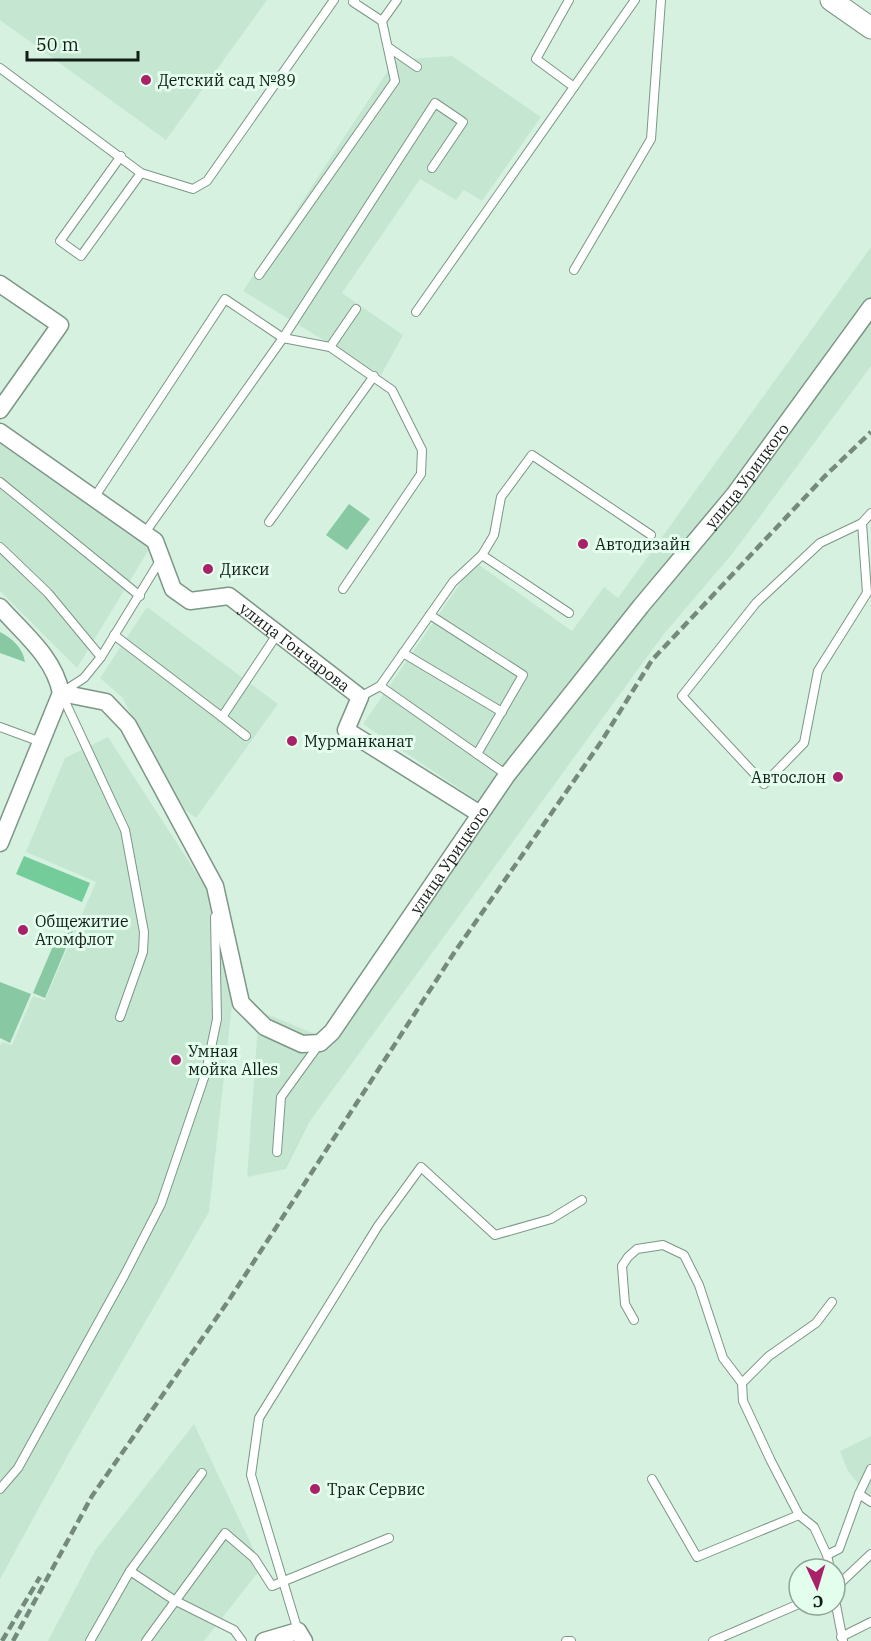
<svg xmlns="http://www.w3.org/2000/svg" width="871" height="1641" viewBox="0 0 871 1641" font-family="'IBM Plex Serif',serif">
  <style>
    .built { fill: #c5e7d2 }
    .green { fill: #88c9a3 }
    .forest { fill: #75cc9b }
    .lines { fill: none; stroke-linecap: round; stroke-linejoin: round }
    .service-casing { stroke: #7d9687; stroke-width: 10 }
    .minor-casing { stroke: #7d9687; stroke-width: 19 }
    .tertiary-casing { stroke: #7d9687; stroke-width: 23 }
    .service { stroke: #fff; stroke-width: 8 }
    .minor { stroke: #fff; stroke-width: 16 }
    .tertiary { stroke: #fff; stroke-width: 21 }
    .rail { stroke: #76897d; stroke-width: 4.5; stroke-dasharray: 9 4.5; stroke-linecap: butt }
    .poi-dot { fill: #a92269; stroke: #e3feed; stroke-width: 2 }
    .labels { text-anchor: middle; stroke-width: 6; stroke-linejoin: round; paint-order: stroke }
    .poi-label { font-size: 16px; fill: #131d17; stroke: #e3feed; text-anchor: start }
    .street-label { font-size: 16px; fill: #131d17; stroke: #e3feed }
  </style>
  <rect width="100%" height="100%" fill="#d6f1e0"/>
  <g class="built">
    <polygon points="0,0 267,0 166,140 0,20"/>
    <polygon points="452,56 541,117 482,201 464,190 456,200 420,179 342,293 403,335 381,375 243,291 395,60"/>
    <polygon points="871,247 871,366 733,553 663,635 310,1121 286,1169 247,1177 259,1011 320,1036 482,804 363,724 475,562 572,631 604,587 618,598"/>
    <polygon points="0,442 151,546 77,668 0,591"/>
    <polygon points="147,607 278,704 196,818 178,804 122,697 100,678"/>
    <polygon points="108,737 206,888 225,970 232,1005 209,1212 69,1453 0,1579 0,1046 2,1042 12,1045 33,996 45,1000 96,882 26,852 65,758"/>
    <polygon points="194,1424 262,1567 204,1641 48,1641 95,1551"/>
    <polygon points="871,1436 871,1502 847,1469 840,1451"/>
  </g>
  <g class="green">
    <polygon points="349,504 370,519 347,550 326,535"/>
    <path d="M0 632C12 638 23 648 25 662L0 653Z"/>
    <polygon points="73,931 45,998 33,993 56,939 62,934"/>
    <polygon points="0,982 31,994 10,1043 0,1038"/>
  </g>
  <polygon class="forest" points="24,856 90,883 82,902 16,874"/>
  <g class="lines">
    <defs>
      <g id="service">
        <polyline points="355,0 353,2 382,21 397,0"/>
        <polyline points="569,0 536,59 574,87"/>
        <polyline points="388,47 417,67"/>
        <polyline points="0,68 141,173 193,189 207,181 334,0"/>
        <polyline points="121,156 60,241 81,256 141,173"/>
        <polyline points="574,270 651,139 661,0"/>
        <polyline points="259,275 395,81 382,21"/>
        <polyline points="416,312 635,0"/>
        <polyline points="330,347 356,309"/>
        <polyline points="0,482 140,596"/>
        <polyline points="94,498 225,299 283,338 330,347 392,390 422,450 421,474 343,589"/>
        <polyline points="269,522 374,376"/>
        <polyline points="862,523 820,543 756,603 682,696 764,784 804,743 818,671 867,593 862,523 871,513"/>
        <polyline points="144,534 283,338 435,103 463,122 432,168"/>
        <polyline points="0,547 48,593 101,657"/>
        <polyline points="482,555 494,535 501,497 532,455 651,535"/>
        <polyline points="114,635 222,717 278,633"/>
        <polyline points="403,653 502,712"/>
        <polyline points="380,686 477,754 523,675 430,615"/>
        <polyline points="360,697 380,686 453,582 482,555 569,613"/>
        <polyline points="222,717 246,736"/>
        <polyline points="0,727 41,742"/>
        <polyline points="477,754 507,775"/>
        <polyline points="120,1017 143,952 144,932 125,830 61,693 84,678 101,657 161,559"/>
        <polyline points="277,1152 281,1097 320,1043"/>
        <polyline points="634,1320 625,1304 622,1266 628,1257 637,1249 663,1245 684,1255 699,1285 723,1358 742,1383"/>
        <polyline points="652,1479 697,1557 799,1515"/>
        <polyline points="0,1489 18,1468 124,1276 161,1204 206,1072 217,1019 215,917"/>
        <polyline points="859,1494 871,1502"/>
        <polyline points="827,1555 839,1549 859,1494 871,1469"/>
        <polyline points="830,1569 827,1555 814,1527 799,1515 771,1461 743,1401 742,1383 769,1356 816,1323 832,1302"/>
        <polyline points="130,1571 174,1600 234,1630 242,1641"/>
        <polyline points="835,1588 871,1554"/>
        <polyline points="835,1600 843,1641"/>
        <polyline points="298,1631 251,1475 259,1418 378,1226 421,1167 495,1235 551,1219 582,1200"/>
        <polyline points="841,1637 871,1622"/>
        <polyline points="90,1641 130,1571 202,1473"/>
        <polyline points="146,1641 225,1533 254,1558 272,1586 389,1538"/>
        <polyline points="566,1641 571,1641"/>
        <polyline points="713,1641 799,1604"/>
      </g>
      <g id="minor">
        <polyline points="0,284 60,325 0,410"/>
        <path id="s1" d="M0 432 155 541 173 589 190 601 229 596 360 697 346 730 480 814"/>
        <path d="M0 607C23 633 54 657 61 693L0 843"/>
        <path id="s2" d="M61 693 106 702 128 725 215 886 241 1003 265 1027 302 1044 320 1043 332 1032 507 775 641 606 734 495 871 307"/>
        <polyline points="264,1641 298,1631 304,1641"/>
      </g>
      <polyline id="tertiary" points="831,0 871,28"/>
    </defs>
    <use href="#service" class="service-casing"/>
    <use href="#minor" class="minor-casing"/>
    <use href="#tertiary" class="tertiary-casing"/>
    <use href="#service" class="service"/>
    <use href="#minor" class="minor"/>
    <use href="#tertiary" class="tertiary"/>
    <g class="rail">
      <polyline points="2,1641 40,1577"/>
      <polyline points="13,1641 92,1496 229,1300 454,953 601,742 652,660 825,476 871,432"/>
    </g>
  </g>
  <g class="poi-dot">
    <circle cx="146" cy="80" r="6"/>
    <circle cx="583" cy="544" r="6"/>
    <circle cx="208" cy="569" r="6"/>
    <circle cx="292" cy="741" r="6"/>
    <circle cx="838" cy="777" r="6"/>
    <circle cx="23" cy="930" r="6"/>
    <circle cx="176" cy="1060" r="6"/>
    <circle cx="315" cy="1489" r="6"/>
  </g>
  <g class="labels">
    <g class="poi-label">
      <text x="158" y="86">Детский сад №89</text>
      <text x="595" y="550">Автодизайн</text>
      <text x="220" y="575">Дикси</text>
      <text x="304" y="747">Мурманканат</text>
      <text x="826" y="783" text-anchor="end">Автослон</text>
      <text x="35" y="927">Общежитие<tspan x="35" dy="18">Атомфлот</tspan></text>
      <text x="188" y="1057">Умная<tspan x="188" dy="18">мойка Alles</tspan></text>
      <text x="327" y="1495">Трак Сервис</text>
    </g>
    <g class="street-label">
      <text dy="6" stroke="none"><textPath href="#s2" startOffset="1184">улица Урицкого</textPath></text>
      <text dy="6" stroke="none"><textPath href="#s1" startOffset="384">улица Гончарова</textPath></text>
      <text dy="6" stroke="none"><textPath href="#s2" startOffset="698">улица Урицкого</textPath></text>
    </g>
  </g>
  <g transform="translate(817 1587) rotate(176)"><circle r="28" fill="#e3feed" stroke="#90a497" stroke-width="1.5"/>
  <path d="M0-4.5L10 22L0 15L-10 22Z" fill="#a92269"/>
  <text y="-9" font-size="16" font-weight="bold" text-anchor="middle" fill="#131d17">С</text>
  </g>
  <path d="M27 51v9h111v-9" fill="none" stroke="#131d17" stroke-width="3"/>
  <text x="36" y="51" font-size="18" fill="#131d17" stroke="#e3feed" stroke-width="4.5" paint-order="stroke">50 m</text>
</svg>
